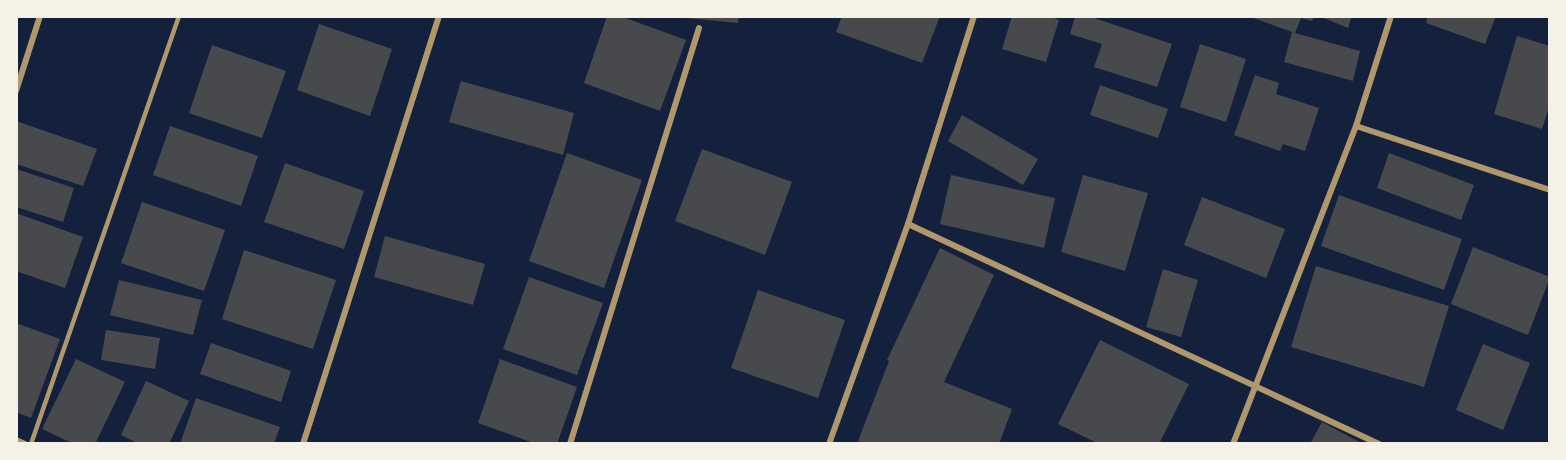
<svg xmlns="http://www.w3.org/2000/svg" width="1566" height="460" viewBox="0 0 1566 460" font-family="Signika,sans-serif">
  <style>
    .building { fill: #48494c }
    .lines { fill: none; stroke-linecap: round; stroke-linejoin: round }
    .service { stroke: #b1986c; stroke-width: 4.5 }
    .minor { stroke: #b1986c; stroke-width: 6 }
  </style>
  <rect width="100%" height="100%" fill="#14213d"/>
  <g class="building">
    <polygon points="607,16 620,16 686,40 660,111 584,83"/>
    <polygon points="686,16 739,16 738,23 686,18"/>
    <polygon points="842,16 940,16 922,63 836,32"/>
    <polygon points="1012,16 1049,16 1059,20 1046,62 1002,49"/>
    <polygon points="1075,16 1088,16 1172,44 1157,87 1094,67 1102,44 1070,34"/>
    <polygon points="1314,16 1312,21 1301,18 1295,33 1360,51 1353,81 1284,62 1292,32 1251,17"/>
    <polygon points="1319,16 1352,16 1348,28"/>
    <polygon points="1428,16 1496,16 1485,44 1426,23"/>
    <polygon points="319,24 392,49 370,116 297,90"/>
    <polygon points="1517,36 1550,46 1550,104 1542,129 1494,114"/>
    <polygon points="1200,44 1246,59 1226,122 1180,107"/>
    <polygon points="212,45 286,71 262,138 189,113"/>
    <polygon points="1255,75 1279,83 1276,94 1319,108 1305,151 1283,144 1280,151 1234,135"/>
    <polygon points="461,81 574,113 563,155 449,122"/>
    <polygon points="1100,85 1168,109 1158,138 1090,115"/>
    <polygon points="962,115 1038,159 1023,185 948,141"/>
    <polygon points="16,121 97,149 83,186 16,164"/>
    <polygon points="170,126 258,156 241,206 153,175"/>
    <polygon points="702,149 792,182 765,255 675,221"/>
    <polygon points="567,153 642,180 604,288 529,261"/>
    <polygon points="1389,153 1474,185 1461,220 1377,188"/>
    <polygon points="285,163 364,191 344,249 264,222"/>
    <polygon points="16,169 74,188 63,222 16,207"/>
    <polygon points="951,175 1055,198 1044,248 940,224"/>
    <polygon points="1083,175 1148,193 1125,271 1061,252"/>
    <polygon points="1339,195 1462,239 1444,290 1321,246"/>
    <polygon points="1202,197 1285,229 1266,278 1184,245"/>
    <polygon points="142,202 225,230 204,291 121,263"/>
    <polygon points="16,213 83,237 65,288 16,271"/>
    <polygon points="385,236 485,264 473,305 374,277"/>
    <polygon points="1473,247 1550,277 1528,335 1451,304"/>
    <polygon points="940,248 994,275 944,382 1012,409 999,444 865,444 858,441 889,361 887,360"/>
    <polygon points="244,250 336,280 313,349 222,319"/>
    <polygon points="1316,266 1449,306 1424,387 1291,347"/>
    <polygon points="1163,269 1198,280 1181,337 1146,327"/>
    <polygon points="529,277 603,303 577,375 503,349"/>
    <polygon points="119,280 202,300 193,335 110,315"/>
    <polygon points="758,290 845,320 818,398 731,368"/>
    <polygon points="16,323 60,339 31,418 16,412"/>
    <polygon points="106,330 160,338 155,369 101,360"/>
    <polygon points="1100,340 1189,384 1159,444 1099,444 1058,424"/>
    <polygon points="211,343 291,371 281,402 200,374"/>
    <polygon points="1483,344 1530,363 1503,430 1456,410"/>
    <polygon points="76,359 125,382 95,444 74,444 42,429"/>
    <polygon points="500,359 577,387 557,444 536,444 478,423"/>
    <polygon points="146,381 189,401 169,444 139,444 121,435"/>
    <polygon points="196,398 280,427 274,444 180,444"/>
    <polygon points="1322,422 1363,444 1310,444"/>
  </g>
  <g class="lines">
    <polyline class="service" points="31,444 179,16"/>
    <g class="minor">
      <polyline points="16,91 40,16"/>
      <polyline points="1356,126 1550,190"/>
      <polyline points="908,224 1379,444"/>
      <polyline points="16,440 25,444"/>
      <polyline points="303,444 439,16"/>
      <polyline points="570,444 699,28"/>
      <polyline points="829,444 908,224 974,16"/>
      <polyline points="1233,444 1356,126 1391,16"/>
    </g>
  </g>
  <rect width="1566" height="460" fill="none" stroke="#f6f1e7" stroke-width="36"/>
</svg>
